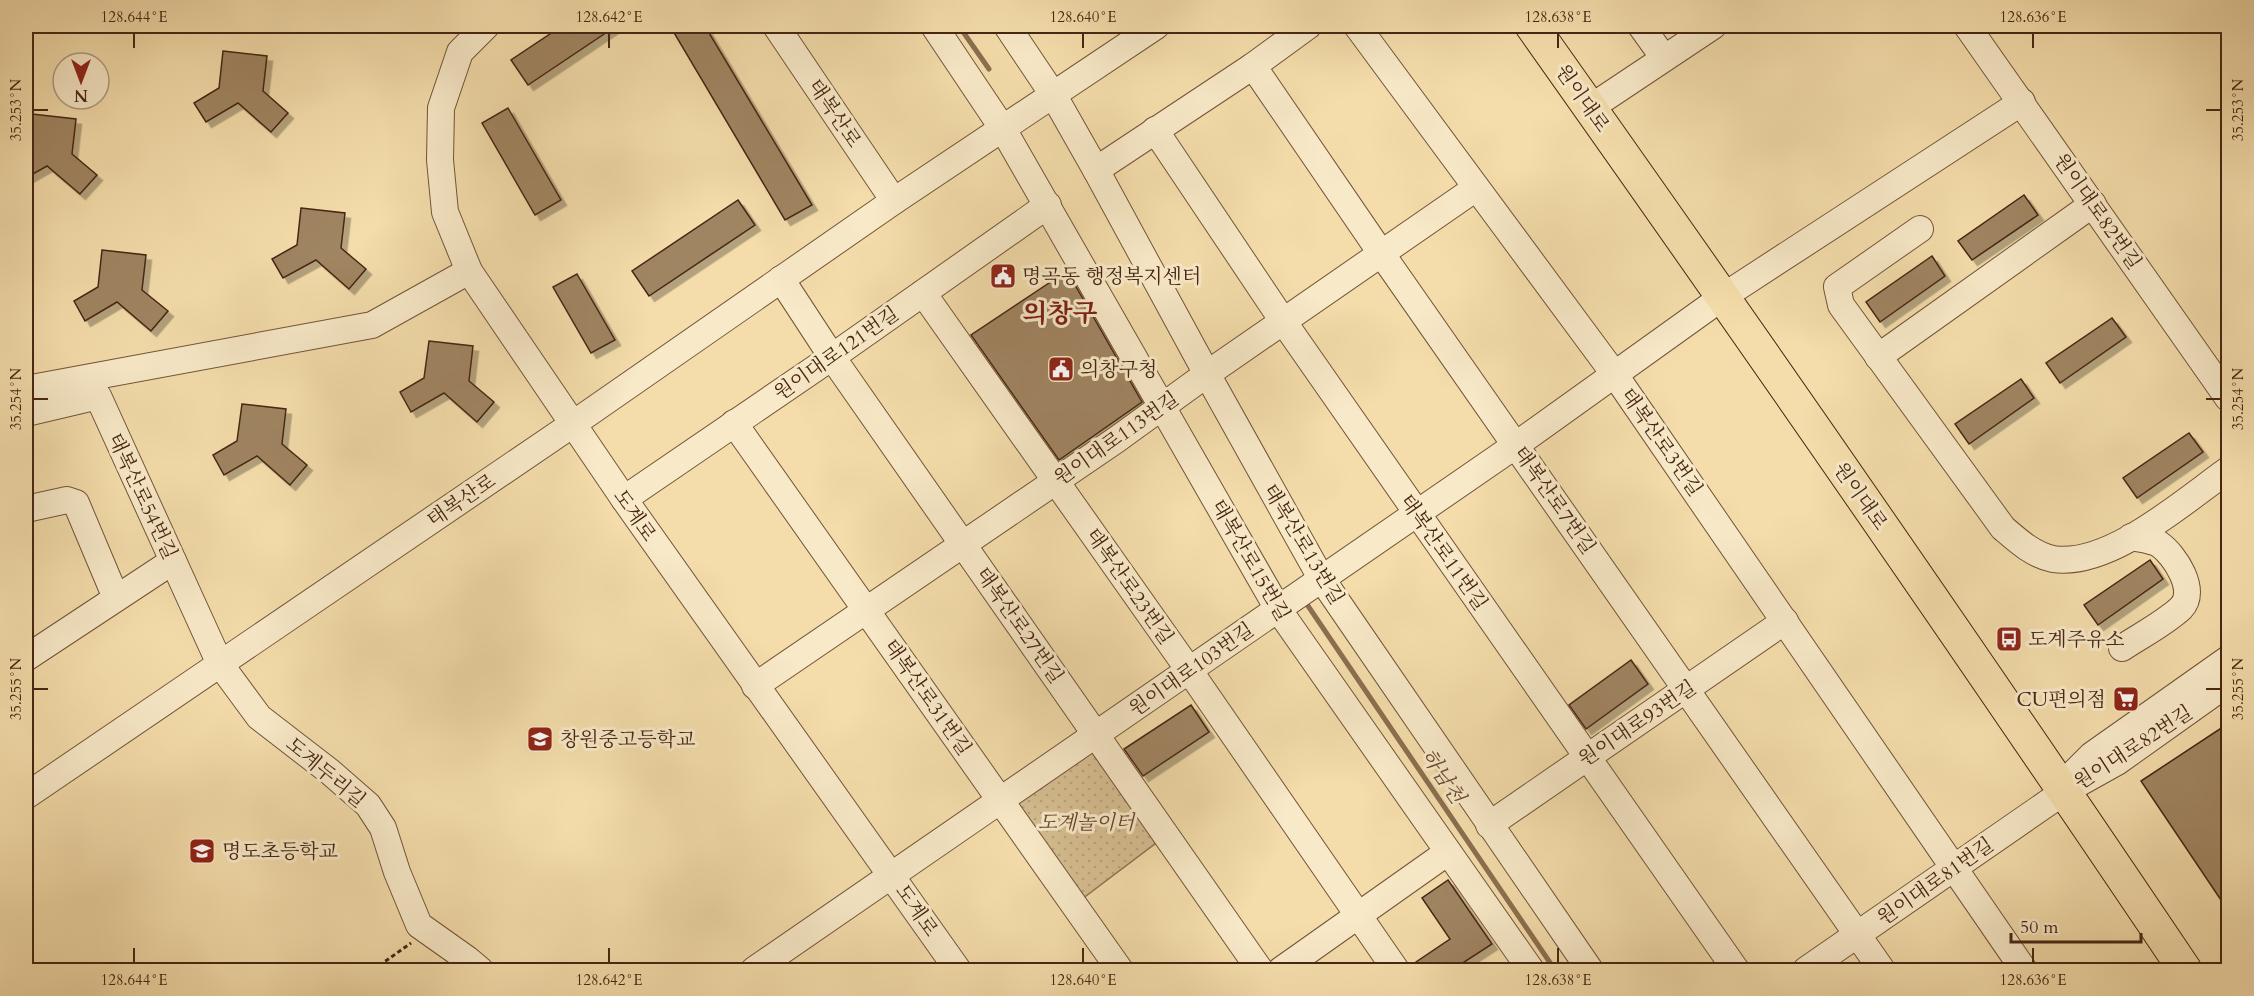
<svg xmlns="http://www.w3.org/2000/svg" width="2254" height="996" viewBox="0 0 2254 996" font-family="Cardo,'Noto Serif KR',serif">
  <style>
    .park { fill: url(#park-dots); stroke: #8e7252; stroke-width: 1.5 }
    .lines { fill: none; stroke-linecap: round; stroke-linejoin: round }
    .stream { stroke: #8b6f4f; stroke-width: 5 }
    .building { fill: #a08562; stroke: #462613; stroke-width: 1.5; filter: url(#shadow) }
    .minor-casing { stroke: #725439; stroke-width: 28 }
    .major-casing { stroke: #462613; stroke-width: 35 }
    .path { stroke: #462613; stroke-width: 3; stroke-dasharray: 4.5 3; stroke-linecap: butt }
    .minor { stroke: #f8e9c8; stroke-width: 26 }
    .major { stroke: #f4ddab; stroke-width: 33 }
    .ticks { fill: none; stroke: #462613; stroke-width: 2 }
    .labels { text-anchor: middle; stroke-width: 6; stroke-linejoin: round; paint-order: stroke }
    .street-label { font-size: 20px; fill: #462613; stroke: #f8e9c8 }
    .poi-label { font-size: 20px; fill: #462613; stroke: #f8e9c8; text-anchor: start }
    .park-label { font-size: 20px; font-style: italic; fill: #63442c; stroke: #f8e9c8 }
    .water-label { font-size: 21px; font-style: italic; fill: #684a31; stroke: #f8e9c8 }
    .district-label { font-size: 26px; font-weight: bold; fill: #7a1f14; stroke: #f8e9c8 }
    .neatline { fill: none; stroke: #462613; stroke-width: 2 }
    .ticks-label { font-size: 15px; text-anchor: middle; fill: #462613 }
  </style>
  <defs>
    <pattern id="park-dots" width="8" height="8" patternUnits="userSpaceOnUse" patternTransform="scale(1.5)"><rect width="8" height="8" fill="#d6be91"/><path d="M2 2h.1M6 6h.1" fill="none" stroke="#b9a37c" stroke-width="1.8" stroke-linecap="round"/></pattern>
    <filter id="shadow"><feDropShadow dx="5.5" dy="5.5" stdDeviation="0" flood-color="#0004"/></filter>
  </defs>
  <rect width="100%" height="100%" fill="#f4ddab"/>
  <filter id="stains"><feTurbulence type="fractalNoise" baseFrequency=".00333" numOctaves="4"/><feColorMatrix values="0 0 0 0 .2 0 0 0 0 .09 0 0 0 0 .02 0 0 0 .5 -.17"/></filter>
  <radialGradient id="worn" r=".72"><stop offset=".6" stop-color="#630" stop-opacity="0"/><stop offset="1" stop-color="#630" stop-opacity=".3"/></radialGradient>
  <polygon class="park" points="1094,751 1160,840 1082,899 1014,804"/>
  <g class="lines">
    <g class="stream">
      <polyline points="959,26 989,69"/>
      <polyline points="1304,600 1555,970"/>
    </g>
  </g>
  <g class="building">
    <polygon points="562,26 616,26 528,85 511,60"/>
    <polygon points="670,26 705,26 812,205 785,220"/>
    <polygon points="223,51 267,56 263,91 288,113 271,132 238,103 206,122 194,103 219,88"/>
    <polygon points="508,108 561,200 535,215 482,123"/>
    <polygon points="32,114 76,119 72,154 97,175 80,194 47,166 26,178 26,152 28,151"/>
    <polygon points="2024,195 2038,215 1972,260 1958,241"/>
    <polygon points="738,200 755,225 649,296 632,271"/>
    <polygon points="301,208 345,213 341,248 366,269 349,289 316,260 283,278 272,259 297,245"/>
    <polygon points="102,250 146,255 142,290 168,311 151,331 117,302 85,321 74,301 98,287"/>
    <polygon points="1932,256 1945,276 1880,322 1866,302"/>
    <polygon points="1067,271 1142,402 1059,460 971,335"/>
    <polygon points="577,274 615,340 591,353 553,287"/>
    <polygon points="2112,318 2126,337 2060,383 2046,363"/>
    <polygon points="429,341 473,346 469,381 494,402 477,422 444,393 411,412 400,392 424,378"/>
    <polygon points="2021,379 2034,398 1969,444 1955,424"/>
    <polygon points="242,404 286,409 282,444 307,465 290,485 257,456 224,475 213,455 237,441"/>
    <polygon points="2189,433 2203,452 2137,498 2123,478"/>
    <polygon points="2150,560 2163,579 2098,625 2084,605"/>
    <polygon points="1631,660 1648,684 1586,729 1569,705"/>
    <polygon points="1191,705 1209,732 1143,776 1124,749"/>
    <polygon points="2229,723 2229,912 2141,781"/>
    <polygon points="1448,880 1492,944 1452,970 1411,970 1410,966 1450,939 1422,898"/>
  </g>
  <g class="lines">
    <defs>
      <g id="minor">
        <polyline points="486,26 460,52 441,108 440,160 445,212 469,271 624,499 958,970"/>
        <polyline points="776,26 894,201"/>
        <polyline points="934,26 1003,129 1278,609 1531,970"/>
        <polyline points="1007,26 1054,96 1096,170 1207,374 1321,578 1590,970"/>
        <polyline points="1357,26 1615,375 2024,970"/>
        <polyline points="1641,26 1664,58"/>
        <polyline points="1967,26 2228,398"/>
        <polyline points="1253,66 1381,253 1882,970"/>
        <polyline points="1590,108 1713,26"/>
        <polyline points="1155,130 1283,321 1736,970"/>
        <polyline points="1096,170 1253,66 1308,26"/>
        <path d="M1920 229 1837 287 1841 305 2003 528C2017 540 2033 555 2053 559 2109 568 2184 501 2228 470"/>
        <polyline points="781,279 832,357 1260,970"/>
        <polyline points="923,293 1189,670 1396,970"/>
        <polyline points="1878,357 2093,204"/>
        <polyline points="26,389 372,325 469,271"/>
        <polyline points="26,413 98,396 220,664 259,717 329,771 368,805 383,828 397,872 419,925 467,959 480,970"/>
        <polyline points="734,423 1120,970"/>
        <polyline points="624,499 832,357 1048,205"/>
        <polyline points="26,509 67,500 76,503 116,598"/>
        <path d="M2122 648C2140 636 2165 623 2181 608 2198 591 2175 555 2159 544 2151 540 2140 539 2131 537"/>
        <polyline points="26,658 173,561"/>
        <polyline points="755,686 1116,440 1207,374 1476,188"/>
        <polyline points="2067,786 2075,772 2092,755 2228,659"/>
        <polyline points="26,796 573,424 894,201 1156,26"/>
        <polyline points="1489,825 1785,621"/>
        <polyline points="754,970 1516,445 1724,296 2022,102"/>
        <polyline points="1281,970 1448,852"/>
        <polyline points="1806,970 2065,791 2117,762 2228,683"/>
      </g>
      <path id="major" d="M1532 26C1753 338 1971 652 2185 970"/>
    </defs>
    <use href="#minor" class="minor-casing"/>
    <use href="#major" class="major-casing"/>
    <polyline class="path" points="373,970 411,943"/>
    <use href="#minor" class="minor"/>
    <use href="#major" class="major"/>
  </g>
  <path class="ticks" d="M134 33V48M609 33V48M1083 33V48M1558 33V48M2033 33V48M33 110H48M2206 110H2221M33 399H48M2206 399H2221M33 689H48M2206 689H2221M134 948V963M609 948V963M1083 948V963M1558 948V963M2033 948V963"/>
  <defs>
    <symbol id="civic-square" viewBox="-11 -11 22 22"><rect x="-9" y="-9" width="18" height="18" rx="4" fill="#8f2418" stroke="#f8e9c8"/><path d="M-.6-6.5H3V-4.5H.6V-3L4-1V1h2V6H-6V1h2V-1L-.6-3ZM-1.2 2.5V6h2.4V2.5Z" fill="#fff"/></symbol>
    <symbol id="bus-square" viewBox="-11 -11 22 22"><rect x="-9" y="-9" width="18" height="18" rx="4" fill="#8f2418" stroke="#f8e9c8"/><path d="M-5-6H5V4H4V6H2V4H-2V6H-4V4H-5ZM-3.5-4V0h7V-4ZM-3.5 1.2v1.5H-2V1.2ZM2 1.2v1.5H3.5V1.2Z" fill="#fff"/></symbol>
    <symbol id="supermarket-square" viewBox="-11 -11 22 22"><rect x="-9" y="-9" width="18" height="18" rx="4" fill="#8f2418" stroke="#f8e9c8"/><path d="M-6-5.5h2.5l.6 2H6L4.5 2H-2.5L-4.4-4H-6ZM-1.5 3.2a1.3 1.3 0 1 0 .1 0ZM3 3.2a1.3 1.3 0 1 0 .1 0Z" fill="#fff"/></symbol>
    <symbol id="school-square" viewBox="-11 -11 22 22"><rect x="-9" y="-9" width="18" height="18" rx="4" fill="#8f2418" stroke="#f8e9c8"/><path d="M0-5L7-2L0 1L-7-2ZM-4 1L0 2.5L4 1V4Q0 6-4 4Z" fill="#fff"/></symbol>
  </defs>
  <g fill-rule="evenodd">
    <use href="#civic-square" x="988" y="261" width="30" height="30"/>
    <use href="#civic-square" x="1046" y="354" width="30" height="30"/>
    <use href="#bus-square" x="1994" y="624" width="30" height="30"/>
    <use href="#supermarket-square" x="2111" y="684" width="30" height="30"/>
    <use href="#school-square" x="525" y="724" width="30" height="30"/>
    <use href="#school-square" x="187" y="836" width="30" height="30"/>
  </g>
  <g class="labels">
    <g class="street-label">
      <text transform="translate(1583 98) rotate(55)" y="7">원이대로</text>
      <text transform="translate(835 113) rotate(56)" y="7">태복산로</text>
      <text transform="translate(2098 211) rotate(55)" y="7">원이대로82번길</text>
      <text transform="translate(836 353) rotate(-35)" y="7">원이대로121번길</text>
      <text transform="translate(1116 438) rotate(-35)" y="7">원이대로113번길</text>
      <text transform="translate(1662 442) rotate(55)" y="7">태복산로3번길</text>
      <text transform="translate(143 496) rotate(65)" y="7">태복산로54번길</text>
      <text transform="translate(1861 496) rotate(55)" y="7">원이대로</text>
      <text transform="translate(461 500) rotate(-34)" y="7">태복산로</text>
      <text transform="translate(1555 500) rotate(55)" y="7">태복산로7번길</text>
      <text transform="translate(635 515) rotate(55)" y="7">도계로</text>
      <text transform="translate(1304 544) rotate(59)" y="7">태복산로13번길</text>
      <text transform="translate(1444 552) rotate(55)" y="7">태복산로11번길</text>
      <text transform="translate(1251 560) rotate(60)" y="7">태복산로15번길</text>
      <text transform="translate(1130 586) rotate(55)" y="7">태복산로23번길</text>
      <text transform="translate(1020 625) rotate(55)" y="7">태복산로27번길</text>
      <text transform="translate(1191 669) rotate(-35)" y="7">원이대로103번길</text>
      <text transform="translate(928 697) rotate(55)" y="7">태복산로31번길</text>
      <text transform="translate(1637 723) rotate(-34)" y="7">원이대로93번길</text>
      <text transform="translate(2133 747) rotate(-33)" y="7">원이대로82번길</text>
      <text transform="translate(326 772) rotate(40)" y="7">도계두리길</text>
      <text transform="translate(1935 881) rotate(-35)" y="7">원이대로81번길</text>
      <text transform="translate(917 910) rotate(55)" y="7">도계로</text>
    </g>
    <g class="poi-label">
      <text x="1022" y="283">명곡동 행정복지센터</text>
      <text x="1080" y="376">의창구청</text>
      <text x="2028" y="646">도계주유소</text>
      <text x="2106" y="706" text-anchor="end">CU편의점</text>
      <text x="560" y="746">창원중고등학교</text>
      <text x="222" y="858">명도초등학교</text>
    </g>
    <g class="park-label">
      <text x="1086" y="829">도계놀이터</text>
    </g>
    <g class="water-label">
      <text transform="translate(1443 776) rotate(56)" y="7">하남천</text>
    </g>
    <g class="district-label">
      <text x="1060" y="322">의창구</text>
    </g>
  </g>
  <rect width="2254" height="996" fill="none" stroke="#f4ddab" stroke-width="66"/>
  <g transform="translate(81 81) rotate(180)"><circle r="28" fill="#f8e9c8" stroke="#b19b80" stroke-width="1.5"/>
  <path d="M0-4.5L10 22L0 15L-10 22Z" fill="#8f2418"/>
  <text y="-9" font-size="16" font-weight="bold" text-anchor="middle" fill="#462613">N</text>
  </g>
  <path d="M2011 933v9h130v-9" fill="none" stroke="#462613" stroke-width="3"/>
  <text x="2020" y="933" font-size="18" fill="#462613" stroke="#f8e9c8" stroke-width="4.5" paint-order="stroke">50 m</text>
  <rect x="33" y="33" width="2188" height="930" class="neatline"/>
  <g class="ticks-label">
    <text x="134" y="22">128.644°E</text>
    <text x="609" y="22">128.642°E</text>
    <text x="1083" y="22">128.640°E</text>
    <text x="1558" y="22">128.638°E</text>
    <text x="2033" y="22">128.636°E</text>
    <text transform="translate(2238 110) rotate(-90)" y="5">35.253°N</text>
    <text transform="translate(16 110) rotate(-90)" y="5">35.253°N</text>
    <text transform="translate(2238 399) rotate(-90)" y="5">35.254°N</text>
    <text transform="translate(16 399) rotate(-90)" y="5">35.254°N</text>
    <text transform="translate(2238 689) rotate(-90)" y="5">35.255°N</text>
    <text transform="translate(16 689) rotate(-90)" y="5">35.255°N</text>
    <text x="134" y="985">128.644°E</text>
    <text x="609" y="985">128.642°E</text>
    <text x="1083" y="985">128.640°E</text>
    <text x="1558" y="985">128.638°E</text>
    <text x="2033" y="985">128.636°E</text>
  </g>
  <rect width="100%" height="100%" filter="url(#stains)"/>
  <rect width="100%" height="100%" fill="url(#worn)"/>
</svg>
